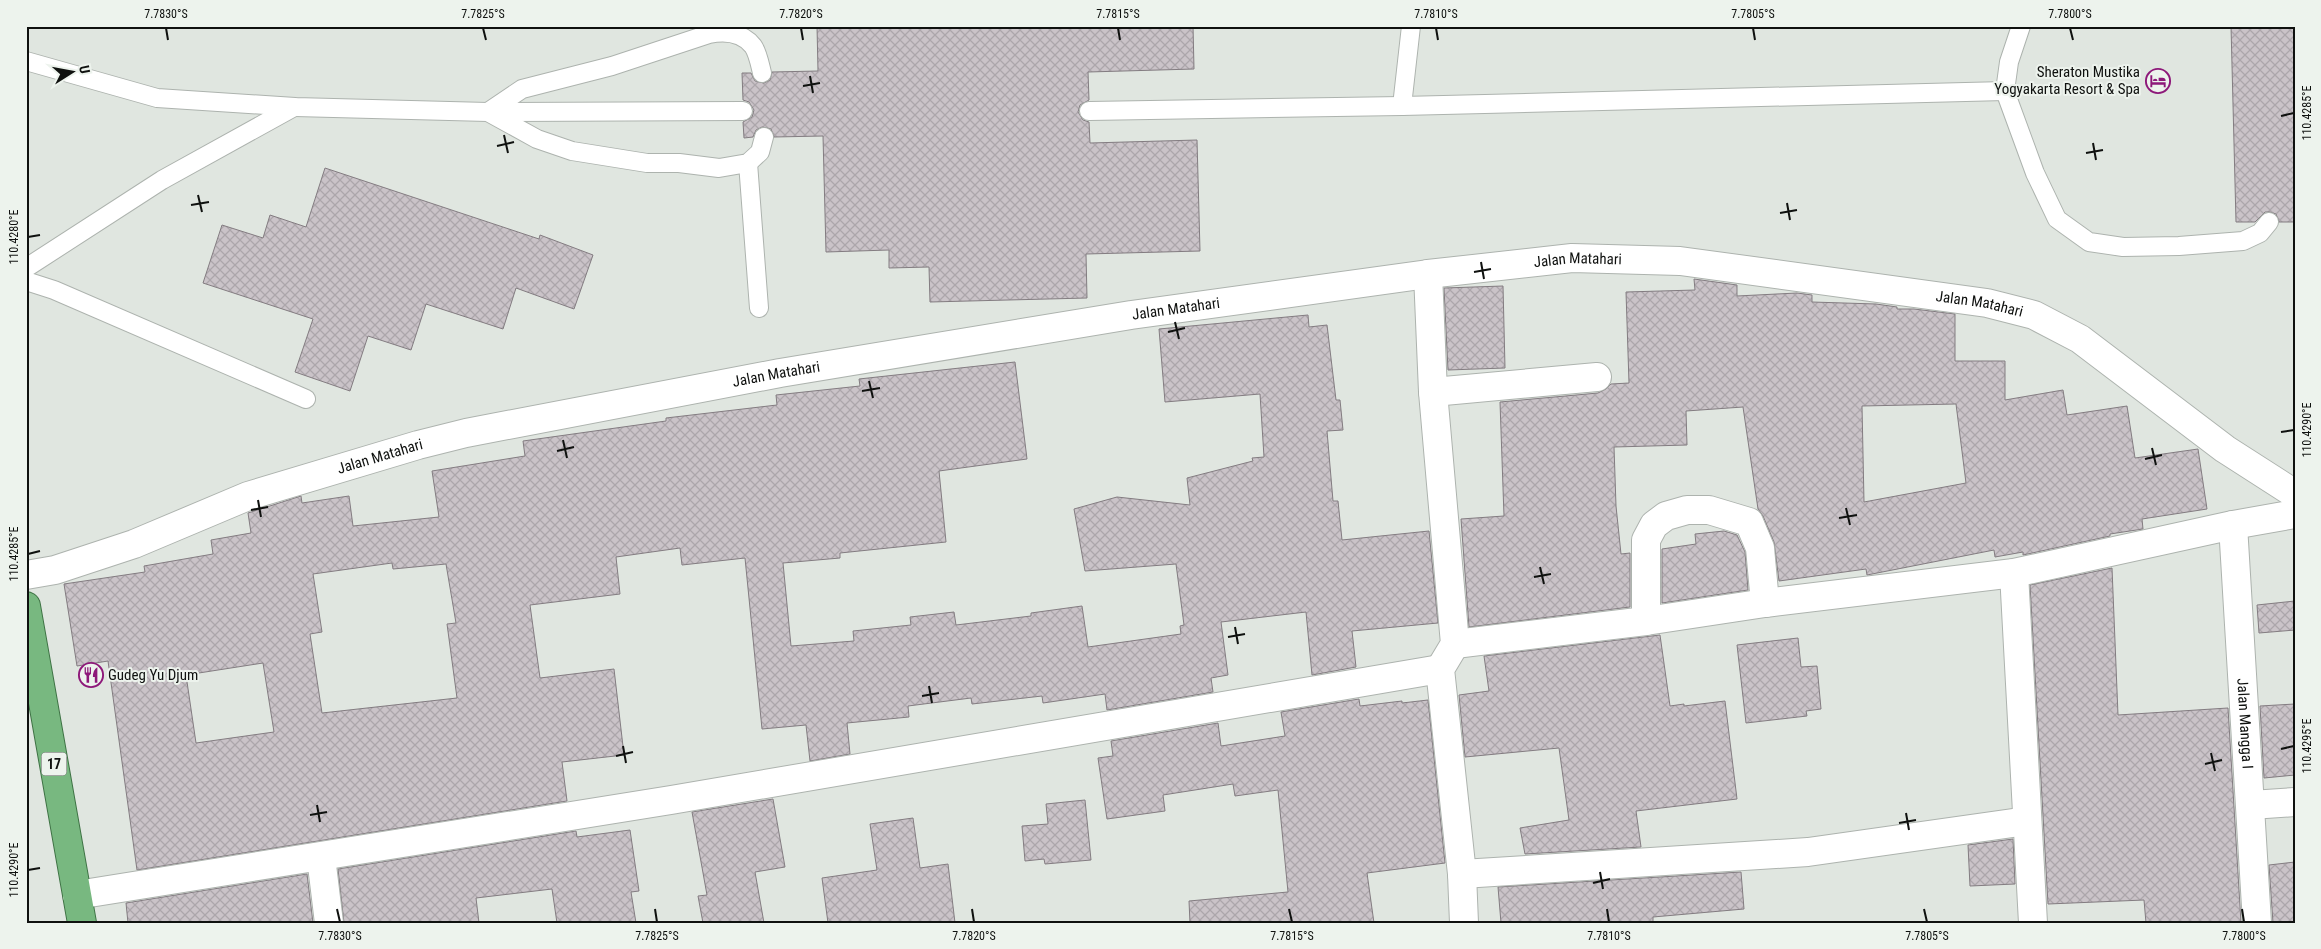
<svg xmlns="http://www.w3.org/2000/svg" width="2321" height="949" viewBox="0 0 2321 949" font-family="'Roboto Condensed',sans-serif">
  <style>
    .building { fill: url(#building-cross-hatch); stroke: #837c81; fill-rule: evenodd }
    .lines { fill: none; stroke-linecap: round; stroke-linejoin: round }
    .service-casing { stroke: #adb3ae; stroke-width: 20 }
    .minor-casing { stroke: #adb3ae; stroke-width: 30 }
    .trunk-casing { stroke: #3e7244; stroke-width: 30 }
    .service { stroke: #fff; stroke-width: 18 }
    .minor { stroke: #fff; stroke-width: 28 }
    .trunk { stroke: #78b880; stroke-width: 28 }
    .ticks { fill: none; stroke: #0f110f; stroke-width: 2 }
    .labels { text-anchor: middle; stroke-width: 4; stroke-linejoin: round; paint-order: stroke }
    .shield { fill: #edf3ed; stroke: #525552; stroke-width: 1 }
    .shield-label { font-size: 14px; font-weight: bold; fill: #0f110f }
    .poi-label { font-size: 15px; fill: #0f110f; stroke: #edf3ed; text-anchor: end }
    .street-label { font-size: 15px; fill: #0f110f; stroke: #edf3ed }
    .neatline { fill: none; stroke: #0f110f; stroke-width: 2 }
    .ticks-label { font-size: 12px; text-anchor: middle; fill: #0f110f }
  </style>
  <defs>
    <pattern id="building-cross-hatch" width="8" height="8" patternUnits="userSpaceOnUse" patternTransform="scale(1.25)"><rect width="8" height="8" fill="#cac3c8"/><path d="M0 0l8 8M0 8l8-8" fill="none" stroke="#aca6ab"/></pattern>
  </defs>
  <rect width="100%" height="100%" fill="#e0e6e0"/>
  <g class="building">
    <polygon points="817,26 1193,26 1194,69 1088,72 1089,100 1080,105 1078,112 1083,120 1089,122 1090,143 1197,140 1200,251 1086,254 1087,298 930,302 929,267 889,268 889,250 826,252 823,136 774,137 771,129 762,127 756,130 753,137 744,138 743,122 752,117 754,110 749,102 743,100 742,73 751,73 755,81 764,83 770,80 772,72 818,71"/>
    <polygon points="2231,26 2295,26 2295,222 2279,222 2276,214 2270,212 2265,212 2255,222 2236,222"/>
    <polygon points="325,168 539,239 540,235 593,255 574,309 516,288 503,329 426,304 411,350 368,336 350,391 295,372 313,319 203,283 222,225 263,238 270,215 306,227"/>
    <path d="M1694 279 1737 285V296L1797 293 1812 295V302L1876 304 1897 307V309H1914L1955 314V361H2005V400L2063 390 2067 415 2127 406 2135 458 2198 449 2207 509 2142 519 2143 529 2110 534V536L2023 555V552L1995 557 1994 550 1867 575 1866 569 1779 581 1774 542 1763 516 1758 509 1743 407 1686 411 1687 445 1614 447 1616 506 1621 554 1630 553V607L1469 627 1461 519 1504 516 1500 402 1598 393 1606 389 1611 384 1629 383 1626 292 1695 290ZM1956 404 1966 483 1864 502 1862 406Z"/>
    <polygon points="1503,286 1505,368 1448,370 1444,288"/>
    <path d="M1308 315 1309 327 1327 325 1336 400H1340L1343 430 1327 431 1333 501H1338L1342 540 1429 531 1438 623 1352 631 1356 667 1312 675 1306 612 1221 622 1228 675 1211 678 1213 692 1107 710 1105 694 1043 703 1042 696 972 704 971 698 908 706 909 717 847 723 850 754 810 761 806 725 762 729 745 558 682 565 680 548 616 557 620 594 530 605 540 678 614 669 624 755 562 762 567 801 137 870 108 661 77 666 64 584 145 572 144 566 213 554 211 540 251 533 248 513 301 496 302 503 349 496 353 526 439 517 432 471 525 456 523 441 666 421V418L777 405 776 395 860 386 859 379 1015 362 1027 459 939 471 946 542 840 553V558L783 563 791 646 854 641 853 631 911 625 910 617 954 612 956 625 1031 616V613L1082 606 1088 647 1181 634 1180 626 1184 625 1176 564 1085 571 1074 509 1117 497 1190 505 1187 478 1253 461 1252 458 1264 457 1260 394 1165 402 1159 329ZM392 563 393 569 446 564 456 623 447 624 457 698 322 713 310 634 322 632 313 574ZM263 663 274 732 196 743 186 675Z"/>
    <polygon points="1724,531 1737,535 1745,552 1748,590 1662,603 1662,549 1696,544 1695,534"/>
    <polygon points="2112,568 2118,715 2228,708 2241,923 2146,923 2144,900 2048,904 2030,585"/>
    <polygon points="2295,601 2295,630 2259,633 2257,605"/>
    <polygon points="1660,635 1670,706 1684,704 1684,706 1725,701 1737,799 1636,811 1641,847 1525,854 1520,828 1569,820 1559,748 1465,757 1459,695 1489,691 1484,656"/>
    <polygon points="1798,638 1801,667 1817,666 1821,709 1806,711 1807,716 1746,723 1737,645"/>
    <polygon points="1359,699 1360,706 1402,701 1402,703 1428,700 1445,863 1367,873 1374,923 1190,923 1189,901 1288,892 1278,790 1235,796 1233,784 1163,795 1165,811 1107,819 1098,758 1113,756 1111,741 1218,723 1221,746 1285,736 1281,712"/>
    <polygon points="2295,704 2295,775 2264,778 2260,706"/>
    <polygon points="773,799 785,867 755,872 764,923 703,923 698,896 707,895 692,812"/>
    <polygon points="1085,800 1091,860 1045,864 1044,859 1025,861 1022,826 1048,824 1046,804"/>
    <polygon points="913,818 920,868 948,864 955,923 828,923 822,878 877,870 870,824"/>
    <polygon points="630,830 639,891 631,892 636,923 557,923 552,889 476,898 479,923 344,923 338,869 576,831 577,837"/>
    <polygon points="2013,839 2015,884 1970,886 1968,845"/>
    <polygon points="2295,862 2295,923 2273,923 2269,865"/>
    <polygon points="1741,872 1744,909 1653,917 1653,923 1501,923 1498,887"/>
    <polygon points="307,874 313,923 128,923 126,903"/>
  </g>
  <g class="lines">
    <defs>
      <g id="service">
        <polyline points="26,61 157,98 295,107 488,112 537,139 572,151 647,163 679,163 719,168 748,163 760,152 764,137"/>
        <polyline points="2005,91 2035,173 2057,219 2089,242 2123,247 2179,246 2243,241 2260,233 2269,222"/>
        <polyline points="1402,106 1411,26"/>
        <polyline points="1089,111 1402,106 2005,91 2009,62 2021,26"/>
        <path d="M488 112 522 89 612 66 709 34C724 31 742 32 753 46 758 53 760 65 762 73"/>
        <polyline points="489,112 743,111"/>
        <polyline points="748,163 759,308"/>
        <polyline points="26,268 162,180 294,107"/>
        <polyline points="26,281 54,290 306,399"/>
      </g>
      <g id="minor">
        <polyline points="1428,274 1433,392 1455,644 1440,669 1462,874 1464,923"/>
        <polyline points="1433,392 1597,377"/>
        <path id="s1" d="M2233 525 2257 923"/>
        <polyline points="2014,573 2033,923"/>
        <path id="s2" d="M26 575 55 570 134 544 248 496 418 445 466 433 780 373 1131 315 1428 274 1572 258 1680 261 1987 303 2034 315 2080 339 2225 449 2295 494"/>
        <polyline points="1646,621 1646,540 1654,525 1666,516 1687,510 1709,510 1749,522 1760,548 1765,603"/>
        <polyline points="1455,644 1646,621 1765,603 2014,573 2233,525 2295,514"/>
        <polyline points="2251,805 2295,802"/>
        <polyline points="321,857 329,923"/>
        <polyline points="1462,874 1808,852 2027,821"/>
        <polyline points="77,895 671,800 1440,669"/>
      </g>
      <polyline id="trunk" points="26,606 82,923"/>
    </defs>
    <use href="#service" class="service-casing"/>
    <use href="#minor" class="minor-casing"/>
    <use href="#trunk" class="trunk-casing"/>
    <use href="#service" class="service"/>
    <use href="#minor" class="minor"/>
    <use href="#trunk" class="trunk"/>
  </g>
  <path class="ticks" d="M166 28 168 40M483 28 486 40M801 28 803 40M1118 28 1120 40M1436 28 1438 40M1753 28 1755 40M2070 28 2073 40M810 76 813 93M803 86 820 83M2281 116 2294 113M504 135 508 153M2093 143 2096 160M497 146 514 142M2086 153 2103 150M198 195 202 212M1787 203 1790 220M191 205 209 202M1780 213 1797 210M28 237 40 235M1481 262 1484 279M1474 272 1491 269M1175 322 1179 339M1168 332 1185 328M869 381 873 398M862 391 880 388M2281 432 2294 430M563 440 567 458M2152 448 2156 465M557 451 574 447M2145 459 2162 455M258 500 261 517M1846 508 1850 525M251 510 268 507M1839 518 1857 515M28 554 40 551M1540 567 1544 584M1534 577 1551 574M1235 627 1238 644M1228 637 1245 634M929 686 932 703M922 696 939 693M623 746 626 763M2281 749 2294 746M2211 753 2215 771M616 756 633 752M2205 764 2222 760M317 805 320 822M1906 813 1909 830M310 815 327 812M1899 823 1916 820M28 870 40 868M1600 872 1603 889M1593 883 1610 879M337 909 340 922M655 909 657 922M972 909 974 922M1289 909 1292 922M1607 909 1609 922M1924 909 1927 922M2242 909 2244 922"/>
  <defs>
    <symbol id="hotel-ring" viewBox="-11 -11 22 22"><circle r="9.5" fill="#edf3ed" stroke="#8d1879" stroke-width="1.5"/><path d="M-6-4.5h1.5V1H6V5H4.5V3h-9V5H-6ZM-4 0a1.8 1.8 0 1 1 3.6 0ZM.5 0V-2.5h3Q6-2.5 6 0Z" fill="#8d1879"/></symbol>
    <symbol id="restaurant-ring" viewBox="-11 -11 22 22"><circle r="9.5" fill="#edf3ed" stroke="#8d1879" stroke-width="1.5"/><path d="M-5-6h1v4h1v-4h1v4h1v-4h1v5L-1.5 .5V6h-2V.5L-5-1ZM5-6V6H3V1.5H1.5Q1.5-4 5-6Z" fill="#8d1879"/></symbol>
  </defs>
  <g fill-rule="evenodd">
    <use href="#hotel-ring" x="2144" y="67" width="28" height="28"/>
    <use href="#restaurant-ring" x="77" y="661" width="28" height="28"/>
  </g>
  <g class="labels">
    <rect class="shield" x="41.5" y="752.5" width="25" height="23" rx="4"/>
    <g class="shield-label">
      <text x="54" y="769">17</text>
    </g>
    <g class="poi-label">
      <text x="2140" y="77">Sheraton Mustika<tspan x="2140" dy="17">Yogyakarta Resort &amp; Spa</tspan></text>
      <text x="108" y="680" text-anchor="start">Gudeg Yu Djum</text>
    </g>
    <g class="street-label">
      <text dy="5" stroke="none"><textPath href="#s2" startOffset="1589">Jalan Matahari</textPath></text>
      <text dy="5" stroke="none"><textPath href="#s2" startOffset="1994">Jalan Matahari</textPath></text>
      <text dy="5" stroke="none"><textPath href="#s2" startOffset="1184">Jalan Matahari</textPath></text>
      <text dy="5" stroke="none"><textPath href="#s2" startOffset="779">Jalan Matahari</textPath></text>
      <text dy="5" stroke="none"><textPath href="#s2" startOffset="374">Jalan Matahari</textPath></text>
      <text dy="5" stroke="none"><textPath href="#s1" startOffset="199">Jalan Mangga I</textPath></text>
    </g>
  </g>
  <rect width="2321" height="949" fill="none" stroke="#edf3ed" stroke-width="55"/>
  <g transform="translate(72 72) rotate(79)" stroke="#edf3ed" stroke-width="4" paint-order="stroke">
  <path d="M0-4L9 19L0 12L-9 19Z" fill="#0f110f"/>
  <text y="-8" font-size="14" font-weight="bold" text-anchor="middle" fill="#0f110f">U</text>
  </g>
  <rect x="28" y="28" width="2266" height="894" class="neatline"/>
  <g class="ticks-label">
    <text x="166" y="18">7.7830°S</text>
    <text x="483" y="18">7.7825°S</text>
    <text x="801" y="18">7.7820°S</text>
    <text x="1118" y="18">7.7815°S</text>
    <text x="1436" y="18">7.7810°S</text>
    <text x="1753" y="18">7.7805°S</text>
    <text x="2070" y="18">7.7800°S</text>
    <text transform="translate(2307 113) rotate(-90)" y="4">110.4285°E</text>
    <text transform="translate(14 237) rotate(-90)" y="4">110.4280°E</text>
    <text transform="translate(2307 430) rotate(-90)" y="4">110.4290°E</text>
    <text transform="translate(14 554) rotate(-90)" y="4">110.4285°E</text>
    <text transform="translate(2307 746) rotate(-90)" y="4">110.4295°E</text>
    <text transform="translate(14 870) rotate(-90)" y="4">110.4290°E</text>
    <text x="340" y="940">7.7830°S</text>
    <text x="657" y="940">7.7825°S</text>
    <text x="974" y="940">7.7820°S</text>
    <text x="1292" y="940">7.7815°S</text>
    <text x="1609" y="940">7.7810°S</text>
    <text x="1927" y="940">7.7805°S</text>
    <text x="2244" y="940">7.7800°S</text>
  </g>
</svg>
